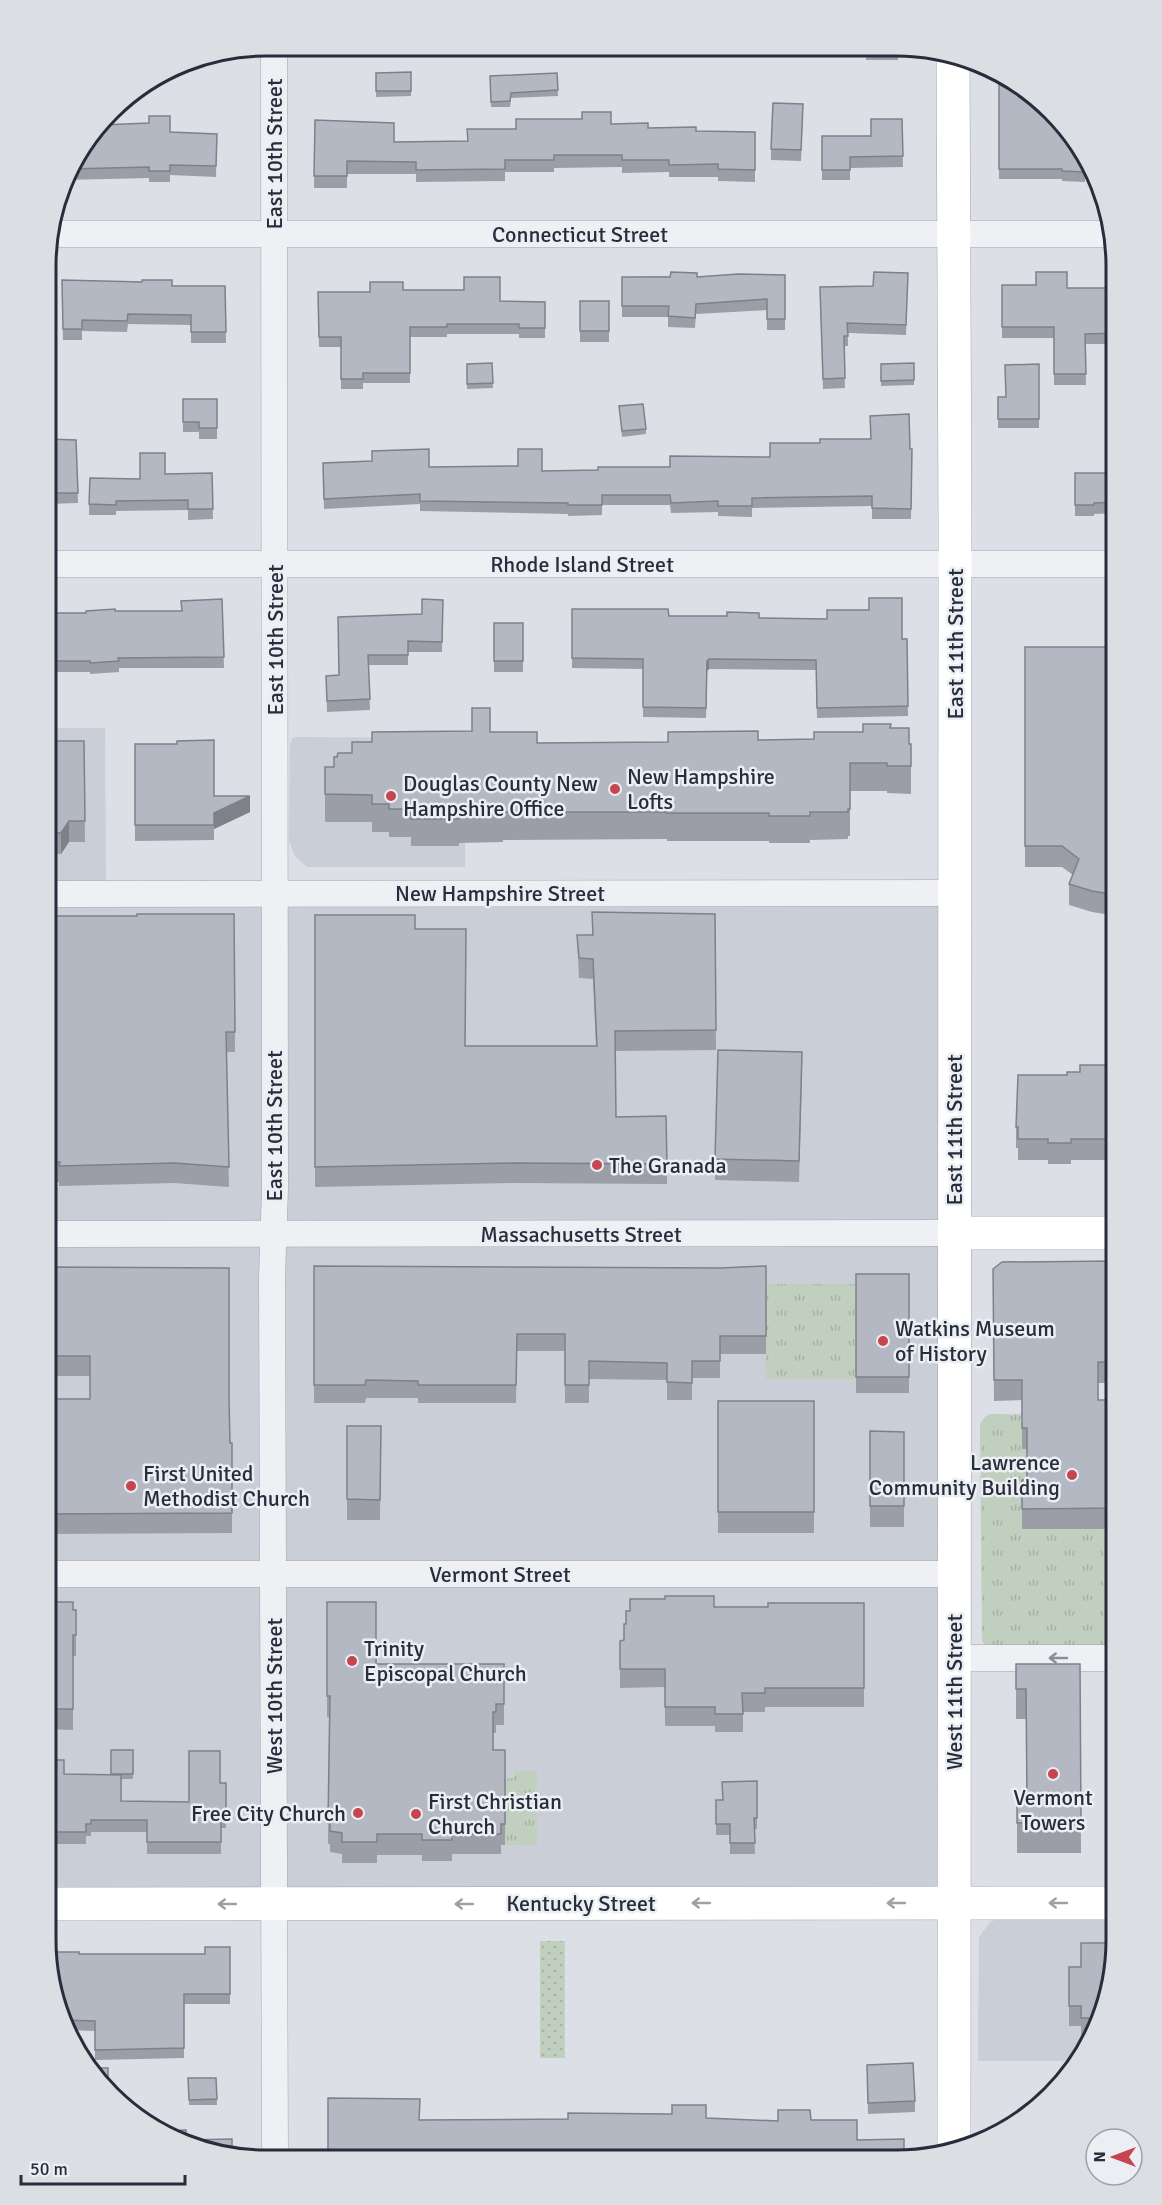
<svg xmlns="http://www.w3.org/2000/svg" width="1162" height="2205" viewBox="0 0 1162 2205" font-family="Signika,sans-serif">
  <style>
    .built { fill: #caced7 }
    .grass { fill: url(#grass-dots) }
    .park { fill: url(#park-tufts) }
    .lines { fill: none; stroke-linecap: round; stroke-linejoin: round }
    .minor-casing { stroke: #a2a6af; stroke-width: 27 }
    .major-casing { stroke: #9ca3b0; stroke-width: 34 }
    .minor { stroke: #eef0f4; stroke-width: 26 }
    .major { stroke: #fff; stroke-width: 33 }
    .wall { fill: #9b9ea7 }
    .shaded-wall { fill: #7e8188 }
    .building { fill: #b4b8c2; stroke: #7e8188; stroke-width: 1.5 }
    .oneway { stroke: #8a8e98 }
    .oneway2 { stroke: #9ea0a7 }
    .poi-dot { fill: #c64550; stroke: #ebeef3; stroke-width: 2 }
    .labels { text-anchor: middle; stroke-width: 5; stroke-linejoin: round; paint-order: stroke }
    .street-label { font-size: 22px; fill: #272d3b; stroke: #ebeef3 }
    .poi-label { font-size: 22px; fill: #272d3b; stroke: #ebeef3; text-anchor: start }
    .rim { fill: none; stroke: #272d3b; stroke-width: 3 }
  </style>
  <defs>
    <pattern id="grass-dots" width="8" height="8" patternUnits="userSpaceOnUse" patternTransform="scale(1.5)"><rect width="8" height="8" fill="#c1cfbe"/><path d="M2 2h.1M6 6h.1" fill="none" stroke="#a6b2a4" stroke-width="1.8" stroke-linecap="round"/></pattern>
    <pattern id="park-tufts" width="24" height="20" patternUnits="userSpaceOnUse" patternTransform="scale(1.5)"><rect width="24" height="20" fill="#c1cfbe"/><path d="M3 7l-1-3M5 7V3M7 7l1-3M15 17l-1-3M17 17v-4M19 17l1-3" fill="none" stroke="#a6b2a4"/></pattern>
  </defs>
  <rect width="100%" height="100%" fill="#dcdfe5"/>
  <g class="built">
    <polygon points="46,728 105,728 106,893 955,893 955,1903 45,1904"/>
    <polygon points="297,737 465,738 465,867 308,867 302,863 295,856 289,841 290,744 293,738"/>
    <polygon points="1001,1919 1117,1919 1116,1954 1100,2023 1079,2061 978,2061 979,1937 991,1921"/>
  </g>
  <rect class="grass" x="540" y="1941" width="25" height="117"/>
  <g class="park">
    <rect x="766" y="1284" width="89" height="95"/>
    <polygon points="991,1414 1117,1415 1117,1649 988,1648 982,1641 980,1424 986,1416"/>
    <polygon points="514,1771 537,1771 537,1845 506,1845 505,1842 505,1779 514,1778"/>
  </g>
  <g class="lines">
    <defs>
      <g id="minor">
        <polyline points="274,45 275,1189 272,1278 275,2158"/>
        <polyline points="48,234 1112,234"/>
        <polyline points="46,564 1117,564"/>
        <polyline points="46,894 955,893"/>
        <polyline points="46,1234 954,1233"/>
        <polyline points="45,1574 954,1574"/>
        <polyline points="954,1658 1117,1658"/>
      </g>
      <g id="major">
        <polyline points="953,54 955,527 954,2150"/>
        <polyline points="954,1233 1117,1233"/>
        <polyline points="45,1904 1117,1903"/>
      </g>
    </defs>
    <use href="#minor" class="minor-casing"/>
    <use href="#major" class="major-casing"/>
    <use href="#minor" class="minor"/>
    <use href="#major" class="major"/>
  </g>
  <g class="wall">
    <rect x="866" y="49" width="32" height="11"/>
    <polygon points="411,72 411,96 376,97 376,73"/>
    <polygon points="557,73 558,96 511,98 510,107 491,107 490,76"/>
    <polygon points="999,79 1080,143 1096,175 1085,174 1085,182 1062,181 1062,179 999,179"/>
    <polygon points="803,115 801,161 771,160 771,149"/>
    <polygon points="902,119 903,167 850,168 850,180 822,180 822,136 871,136"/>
    <polygon points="315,120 394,142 468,141 516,129 611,124 648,128 696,131 755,132 755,182 718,181 718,177 669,177 669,172 622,173 622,167 554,168 554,172 505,172 505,181 416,182 416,174 347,174 347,188 314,188"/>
    <polygon points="170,132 217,134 216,177 170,175 170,182 149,182 149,178 64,180 68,168"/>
    <polygon points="908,273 906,335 848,333 848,346 844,346 845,388 823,389 820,298 873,286"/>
    <polygon points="785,275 785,330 767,330 767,310 696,314 695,328 668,327 668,317 622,317 622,277"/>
    <polygon points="62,280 172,286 225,286 226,343 191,343 191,325 128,324 127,332 82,331 82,340 63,340"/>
    <polygon points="1002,285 1067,288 1117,288 1117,344 1085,344 1086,385 1054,385 1054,338 1002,338"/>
    <polygon points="403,290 500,301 545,302 545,338 519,338 519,334 447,334 447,337 410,337 410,383 363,383 363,389 341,389 341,347 319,347 318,292 370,292"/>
    <rect x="580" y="301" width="29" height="41"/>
    <polygon points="492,363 493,388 467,389 467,364"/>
    <polygon points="914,363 914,385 881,386 881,364"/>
    <polygon points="1039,364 1039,428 998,428 998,397 1005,397"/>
    <polygon points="183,399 217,399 217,439 199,439 199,432 183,432"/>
    <polygon points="619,406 646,429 646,434 622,437"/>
    <polygon points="1117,435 1117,513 1094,514 1094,516 1075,516 1075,473 1107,473"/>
    <polygon points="47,439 76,440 78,503 47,504"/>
    <polygon points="912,449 911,519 872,519 872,506 752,508 752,517 718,516 718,512 671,513 670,505 602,505 602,515 568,516 568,514 420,511 420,504 324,509 323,463 542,471 598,470 670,467 770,457"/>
    <polygon points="212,473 213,519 188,520 188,510 116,511 116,515 89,515 89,504 140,479"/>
    <polygon points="222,599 224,668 119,668 119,672 90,674 90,672 46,672 46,613 86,613 115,611 181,611"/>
    <polygon points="443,600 442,652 408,652 408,665 368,665 370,710 327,712 326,676 339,675 422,614"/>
    <polygon points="572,609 669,616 759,618 907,639 908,716 817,718 816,670 709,669 707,671 706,718 643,717 643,669 572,668"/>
    <rect x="494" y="623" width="29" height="49"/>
    <polygon points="1025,647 1117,647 1117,916 1092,912 1069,905 1069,884 1073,875 1062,867 1025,867"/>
    <polygon points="891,728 909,744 911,744 911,794 887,793 887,791 850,791 850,836 848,836 848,839 810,840 810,843 769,843 769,841 667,841 667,839 503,840 503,842 459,843 459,846 411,846 411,837 389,837 389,832 372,832 372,822 325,822 325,767 334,767 337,757 352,753 372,742 490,732 537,743 668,742 814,739"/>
    <polygon points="46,741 84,741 85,842 69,842 61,854 46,854"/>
    <polygon points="135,744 214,796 250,812 214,829 214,840 135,841"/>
    <polygon points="234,914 235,1052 226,1052 229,1187 174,1183 59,1186 59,1182 46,1182 46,916 137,916"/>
    <polygon points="715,914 716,1050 615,1051 616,1117 666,1116 667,1184 515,1183 315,1187 315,915 415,929 465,1046 540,1047 596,1046 593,979 579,978 577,935 592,935"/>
    <polygon points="1117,1065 1117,1160 1071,1160 1071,1164 1048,1164 1048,1160 1018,1160 1018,1148 1016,1148 1016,1127 1080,1072"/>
    <polygon points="802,1072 799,1182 715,1180 715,1159"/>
    <polygon points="1117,1261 1117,1383 1098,1383 1098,1400 1117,1400 1117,1529 1022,1529 1022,1480 1027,1480 1027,1449 1022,1449 1022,1400 994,1401 993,1269"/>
    <polygon points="314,1266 721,1268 766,1266 766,1354 720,1354 720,1378 692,1378 692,1400 667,1400 667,1380 589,1379 589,1403 565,1403 565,1351 517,1351 516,1403 418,1403 418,1398 366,1398 365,1403 314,1403"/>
    <polygon points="46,1267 229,1401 230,1443 232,1443 232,1533 45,1534 46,1399 90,1399 90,1376 46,1376"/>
    <rect x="856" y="1274" width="53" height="119"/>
    <rect x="718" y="1401" width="96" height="132"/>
    <polygon points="347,1426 381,1426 380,1520 347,1520"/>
    <polygon points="870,1431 904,1432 904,1527 870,1527"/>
    <polygon points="45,1602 76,1610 76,1656 73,1656 73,1730 45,1729"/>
    <polygon points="327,1602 376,1664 504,1664 504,1725 496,1725 496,1733 493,1733 493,1750 505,1750 505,1845 501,1845 501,1854 452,1854 452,1861 422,1861 422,1855 377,1855 377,1863 342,1863 342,1854 330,1852 330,1844 328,1844 329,1717 327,1717"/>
    <polygon points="864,1603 864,1707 765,1707 765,1712 743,1712 743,1732 715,1732 715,1726 665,1726 665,1687 620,1688 620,1641 624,1640 714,1607 768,1607"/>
    <polygon points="1016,1664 1080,1664 1081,1853 1017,1853 1017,1799 1026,1799 1026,1719 1016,1719"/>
    <polygon points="111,1750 133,1750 133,1779 121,1779 121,1801 189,1802 220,1783 226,1783 226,1828 221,1828 221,1854 147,1854 147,1832 91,1832 91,1836 86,1836 86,1844 45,1844 45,1760 64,1774 111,1775"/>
    <polygon points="757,1781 757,1829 754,1829 755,1854 730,1854 730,1835 716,1835 716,1800 722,1800"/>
    <polygon points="230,1947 230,2004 184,2004 184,2058 95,2060 95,2031 67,2030 57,2010 79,1954 205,1954"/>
    <polygon points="1116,1954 1100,2023 1092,2039 1081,2039 1081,2026 1069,2026 1069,1967 1081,1967"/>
    <polygon points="867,2076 915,2101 915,2112 868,2114"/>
    <polygon points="188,2078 216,2078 217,2105 189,2105"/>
    <polygon points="706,2118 778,2121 811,2120 857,2140 896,2160 328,2158 419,2120"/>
  </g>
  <g class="shaded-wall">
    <polygon points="709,659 709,669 707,671 706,718 707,661"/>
    <polygon points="250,796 250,812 214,829 214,813"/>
    <polygon points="69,821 69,842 61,854 61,833"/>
  </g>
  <g class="building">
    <polygon points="411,72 411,91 376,91 376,73"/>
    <polygon points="557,73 558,90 511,93 510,101 491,102 490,76"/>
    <polygon points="999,79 1011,79 1042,100 1080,143 1091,165 1085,165 1085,172 1062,171 1062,169 999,169"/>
    <polygon points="773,103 803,104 801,150 771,149"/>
    <polygon points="582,112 611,112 611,124 648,123 648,128 696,127 696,131 755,132 755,170 718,169 718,164 669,165 669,160 622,160 622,155 554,155 554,160 505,160 505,169 416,170 416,162 347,161 347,176 314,176 315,120 394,123 394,142 468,141 467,129 516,129 516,119 582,119"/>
    <polygon points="149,116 170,116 170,132 217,134 216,166 170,165 170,171 149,171 149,167 68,169 98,129 102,129 102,125 149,123"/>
    <polygon points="871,119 902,119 903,156 850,157 850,170 822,170 822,136 871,136"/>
    <polygon points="671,272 697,273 697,277 738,274 785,275 785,319 767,319 767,299 696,304 695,318 668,316 669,306 622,306 622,277 670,277"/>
    <polygon points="874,272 908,273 906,325 847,323 848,336 844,336 845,378 823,379 820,287 873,286"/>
    <polygon points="1036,272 1067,272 1067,288 1117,288 1117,333 1085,334 1086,374 1054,374 1054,327 1002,327 1002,285 1036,285"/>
    <polygon points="464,277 500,277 500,301 545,302 545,328 519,328 519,324 447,324 447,327 410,327 410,373 363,373 363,379 341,379 341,337 319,337 318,292 370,292 370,282 403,282 403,290 464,290"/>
    <polygon points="62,280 142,282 142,280 172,280 172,286 225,286 226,332 191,332 191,315 128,314 127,321 82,320 82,329 63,329"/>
    <rect x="580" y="301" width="29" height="30"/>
    <polygon points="492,363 493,383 467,384 467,364"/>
    <polygon points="914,363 914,380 881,381 881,364"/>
    <polygon points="1039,364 1039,419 998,419 998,397 1006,397 1005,365"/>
    <polygon points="183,399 217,399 217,428 199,428 199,422 183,422"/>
    <polygon points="643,404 646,429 622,431 619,406"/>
    <polygon points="909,414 910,449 912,449 911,509 872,508 872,496 752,498 752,506 718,506 718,501 671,503 670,495 602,495 602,505 568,505 568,503 420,501 420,494 324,499 323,463 372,461 372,451 429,449 429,467 518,466 518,449 542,449 542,471 598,470 598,467 670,467 670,456 770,457 770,443 820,443 820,439 871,439 870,416"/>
    <polygon points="1107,435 1117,435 1117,502 1094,503 1094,505 1075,505 1075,473 1107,473"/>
    <polygon points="47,439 76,440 78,493 47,493"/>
    <polygon points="140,453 165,453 165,474 212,473 213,509 188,509 188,500 116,501 116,505 89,504 90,478 140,479"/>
    <polygon points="869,598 902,598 902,639 907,639 908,706 817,708 816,660 709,659 707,661 706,708 643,707 643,659 572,658 572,609 668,609 669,616 727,616 727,612 759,613 759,618 827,619 827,610 869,610"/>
    <polygon points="222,599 224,657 118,658 119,661 90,663 90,661 46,661 46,613 86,613 86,611 115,609 115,611 182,611 181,601"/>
    <polygon points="422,599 443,600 442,642 408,641 408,655 368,655 370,699 327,701 326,676 339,675 338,617 422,614"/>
    <rect x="494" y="623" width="29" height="38"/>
    <polygon points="1025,647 1117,647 1117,895 1092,891 1069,884 1079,859 1062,846 1025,846"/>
    <polygon points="472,708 490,708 490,732 537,732 537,743 668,742 668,732 758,731 758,740 814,739 814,732 863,732 863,724 891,724 890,728 909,728 909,744 911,744 911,766 887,766 887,763 850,763 850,809 848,809 848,812 810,812 810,816 769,816 769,813 667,813 667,812 503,812 503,815 459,815 459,819 411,819 411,809 389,809 389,804 372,804 372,795 325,794 325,767 334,767 334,757 337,757 338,753 352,753 352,742 372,742 372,732 472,731"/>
    <polygon points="214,740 214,796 250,796 214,813 214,825 135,825 135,744 177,744 177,741"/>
    <polygon points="46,741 84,741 85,821 69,821 61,833 46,833"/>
    <polygon points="592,912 715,914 716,1030 615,1031 616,1117 666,1116 667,1164 515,1163 315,1167 315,915 415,915 415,929 466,929 465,1046 597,1046 593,959 579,958 577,935 593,935"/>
    <polygon points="137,914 234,914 235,1032 226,1032 229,1167 174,1163 59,1166 60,1162 46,1162 46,916 137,916"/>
    <polygon points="718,1050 802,1052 799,1161 715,1159"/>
    <polygon points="1080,1065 1117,1065 1117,1139 1071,1139 1071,1143 1048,1143 1048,1139 1018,1139 1018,1127 1016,1127 1018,1075 1067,1075 1067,1072 1080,1072"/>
    <polygon points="1117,1261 1117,1362 1098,1362 1098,1400 1117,1400 1117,1508 1022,1509 1022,1480 1027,1480 1027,1428 1022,1428 1022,1380 994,1380 993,1269 1002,1262"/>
    <polygon points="314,1266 721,1268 766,1266 766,1336 720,1336 720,1361 692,1361 692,1383 667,1382 667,1363 589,1361 589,1385 565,1385 565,1334 517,1334 516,1385 418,1385 418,1381 366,1380 365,1385 314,1385"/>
    <polygon points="46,1267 229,1268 229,1399 230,1443 232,1443 232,1513 45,1514 46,1399 90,1399 90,1356 46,1356"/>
    <rect x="856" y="1274" width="53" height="103"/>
    <rect x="718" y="1401" width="96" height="111"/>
    <polygon points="347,1426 381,1426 380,1500 347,1499"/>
    <polygon points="870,1431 904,1432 904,1506 870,1506"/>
    <polygon points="665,1596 714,1596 714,1607 768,1607 768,1603 864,1603 864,1688 765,1688 765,1693 742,1693 743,1714 715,1714 715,1707 665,1707 665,1669 620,1669 620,1641 624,1640 624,1624 626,1624 626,1611 630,1611 630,1599 665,1599"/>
    <polygon points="45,1602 73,1602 73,1610 76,1610 76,1635 73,1635 73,1709 45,1709"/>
    <polygon points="327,1602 376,1602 376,1664 504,1664 504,1704 496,1704 496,1712 493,1712 493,1750 505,1750 505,1824 501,1824 501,1834 452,1834 452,1840 422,1840 422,1834 377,1834 377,1842 342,1842 342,1833 330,1831 330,1823 328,1823 330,1696 327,1696"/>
    <polygon points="1016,1664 1080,1664 1081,1823 1017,1823 1017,1799 1027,1799 1026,1689 1016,1689"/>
    <rect x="111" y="1750" width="22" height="24"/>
    <polygon points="189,1751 220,1751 220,1783 226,1783 226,1816 221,1816 221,1842 147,1842 147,1820 91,1820 91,1824 86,1824 86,1832 45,1832 45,1760 64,1760 64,1774 121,1775 121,1801 189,1802"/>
    <polygon points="757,1781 757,1818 754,1818 755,1843 730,1843 730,1824 716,1824 716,1800 723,1800 722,1782"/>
    <polygon points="1081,1943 1117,1943 1116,1954 1102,2018 1081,2018 1081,2006 1069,2006 1069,1967 1081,1967"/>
    <polygon points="205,1947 230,1947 230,1994 184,1994 184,2048 95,2050 95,2021 62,2020 57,2010 47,1952 79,1952 79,1954 205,1954"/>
    <polygon points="913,2063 915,2101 868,2103 867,2065"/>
    <polygon points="90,2068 108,2068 108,2092 90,2070"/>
    <polygon points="188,2078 216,2078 217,2099 189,2100"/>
    <polygon points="328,2098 420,2099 419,2120 568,2119 568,2113 672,2114 672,2105 706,2105 706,2118 778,2121 778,2110 810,2110 811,2120 857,2120 857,2140 904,2139 904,2159 896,2160 410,2159 364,2157 364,2158 328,2158"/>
    <polygon points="1006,2120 1021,2120 1019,2123 1006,2129"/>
    <polygon points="186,2130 186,2140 232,2139 232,2157 181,2143 161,2131"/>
  </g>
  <defs><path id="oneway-shaft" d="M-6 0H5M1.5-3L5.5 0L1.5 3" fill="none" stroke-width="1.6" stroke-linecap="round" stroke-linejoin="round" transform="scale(1.5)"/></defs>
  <use class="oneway" href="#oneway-shaft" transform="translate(1058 1658) rotate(-180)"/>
  <g class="oneway2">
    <use href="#oneway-shaft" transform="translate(701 1903) rotate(180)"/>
    <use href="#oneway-shaft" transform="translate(896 1903) rotate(180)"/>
    <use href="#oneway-shaft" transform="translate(1058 1903) rotate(180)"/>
    <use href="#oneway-shaft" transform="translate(227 1904) rotate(-180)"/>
    <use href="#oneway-shaft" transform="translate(464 1904) rotate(180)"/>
  </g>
  <g class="poi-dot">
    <circle cx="615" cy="789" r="6"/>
    <circle cx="391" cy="796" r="6"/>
    <circle cx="597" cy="1165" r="6"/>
    <circle cx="883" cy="1341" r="6"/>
    <circle cx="1072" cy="1475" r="6"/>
    <circle cx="131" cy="1486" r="6"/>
    <circle cx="352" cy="1661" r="6"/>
    <circle cx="1053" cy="1774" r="6"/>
    <circle cx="358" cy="1813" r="6"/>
    <circle cx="416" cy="1814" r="6"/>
  </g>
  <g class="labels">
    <g class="street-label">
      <text transform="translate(274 154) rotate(-90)" y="8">East 10th Street</text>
      <text x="580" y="242">Connecticut Street</text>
      <text x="582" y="572">Rhode Island Street</text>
      <text transform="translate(275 640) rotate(-90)" y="8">East 10th Street</text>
      <text transform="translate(955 644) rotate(-90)" y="8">East 11th Street</text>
      <text x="500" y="901">New Hampshire Street</text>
      <text transform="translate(274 1126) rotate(-90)" y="8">East 10th Street</text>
      <text transform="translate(954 1130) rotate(-90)" y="8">East 11th Street</text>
      <text x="581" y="1242">Massachusetts Street</text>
      <text x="500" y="1582">Vermont Street</text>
      <text transform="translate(954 1692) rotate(-90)" y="8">West 11th Street</text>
      <text transform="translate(274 1696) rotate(-90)" y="8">West 10th Street</text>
      <text x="581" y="1911">Kentucky Street</text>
    </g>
    <g class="poi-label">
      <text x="627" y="784">New Hampshire<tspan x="627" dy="25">Lofts</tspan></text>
      <text x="403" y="791">Douglas County New<tspan x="403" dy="25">Hampshire Office</tspan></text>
      <text x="609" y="1173">The Granada</text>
      <text x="895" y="1336">Watkins Museum<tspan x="895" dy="25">of History</tspan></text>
      <text x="1060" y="1470" text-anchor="end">Lawrence<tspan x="1060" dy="25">Community Building</tspan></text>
      <text x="143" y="1481">First United<tspan x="143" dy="25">Methodist Church</tspan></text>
      <text x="364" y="1656">Trinity<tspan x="364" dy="25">Episcopal Church</tspan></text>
      <text x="1053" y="1805" text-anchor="middle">Vermont<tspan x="1053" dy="25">Towers</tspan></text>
      <text x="428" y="1809">First Christian<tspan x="428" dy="25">Church</tspan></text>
      <text x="346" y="1821" text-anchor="end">Free City Church</text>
    </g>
  </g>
  <path d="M0 0H1162V2205H0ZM266 56H896A210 210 0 0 1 1106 266V1940A210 210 0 0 1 896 2150H266A210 210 0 0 1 56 1940V266A210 210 0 0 1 266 56Z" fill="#dbdfe4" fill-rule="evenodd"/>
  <path class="rim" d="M266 56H896A210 210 0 0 1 1106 266V1940A210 210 0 0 1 896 2150H266A210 210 0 0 1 56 1940V266A210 210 0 0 1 266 56Z"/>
  <g transform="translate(1114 2157) rotate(270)"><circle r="28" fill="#ebeef3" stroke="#9da1a9" stroke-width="1.5"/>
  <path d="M0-4.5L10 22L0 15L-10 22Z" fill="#c64550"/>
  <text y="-9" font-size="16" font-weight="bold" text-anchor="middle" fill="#272d3b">N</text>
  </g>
  <path d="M21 2175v9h164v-9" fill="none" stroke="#272d3b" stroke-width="3"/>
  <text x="30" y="2175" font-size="18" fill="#272d3b" stroke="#ebeef3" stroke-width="4.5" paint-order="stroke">50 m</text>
</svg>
